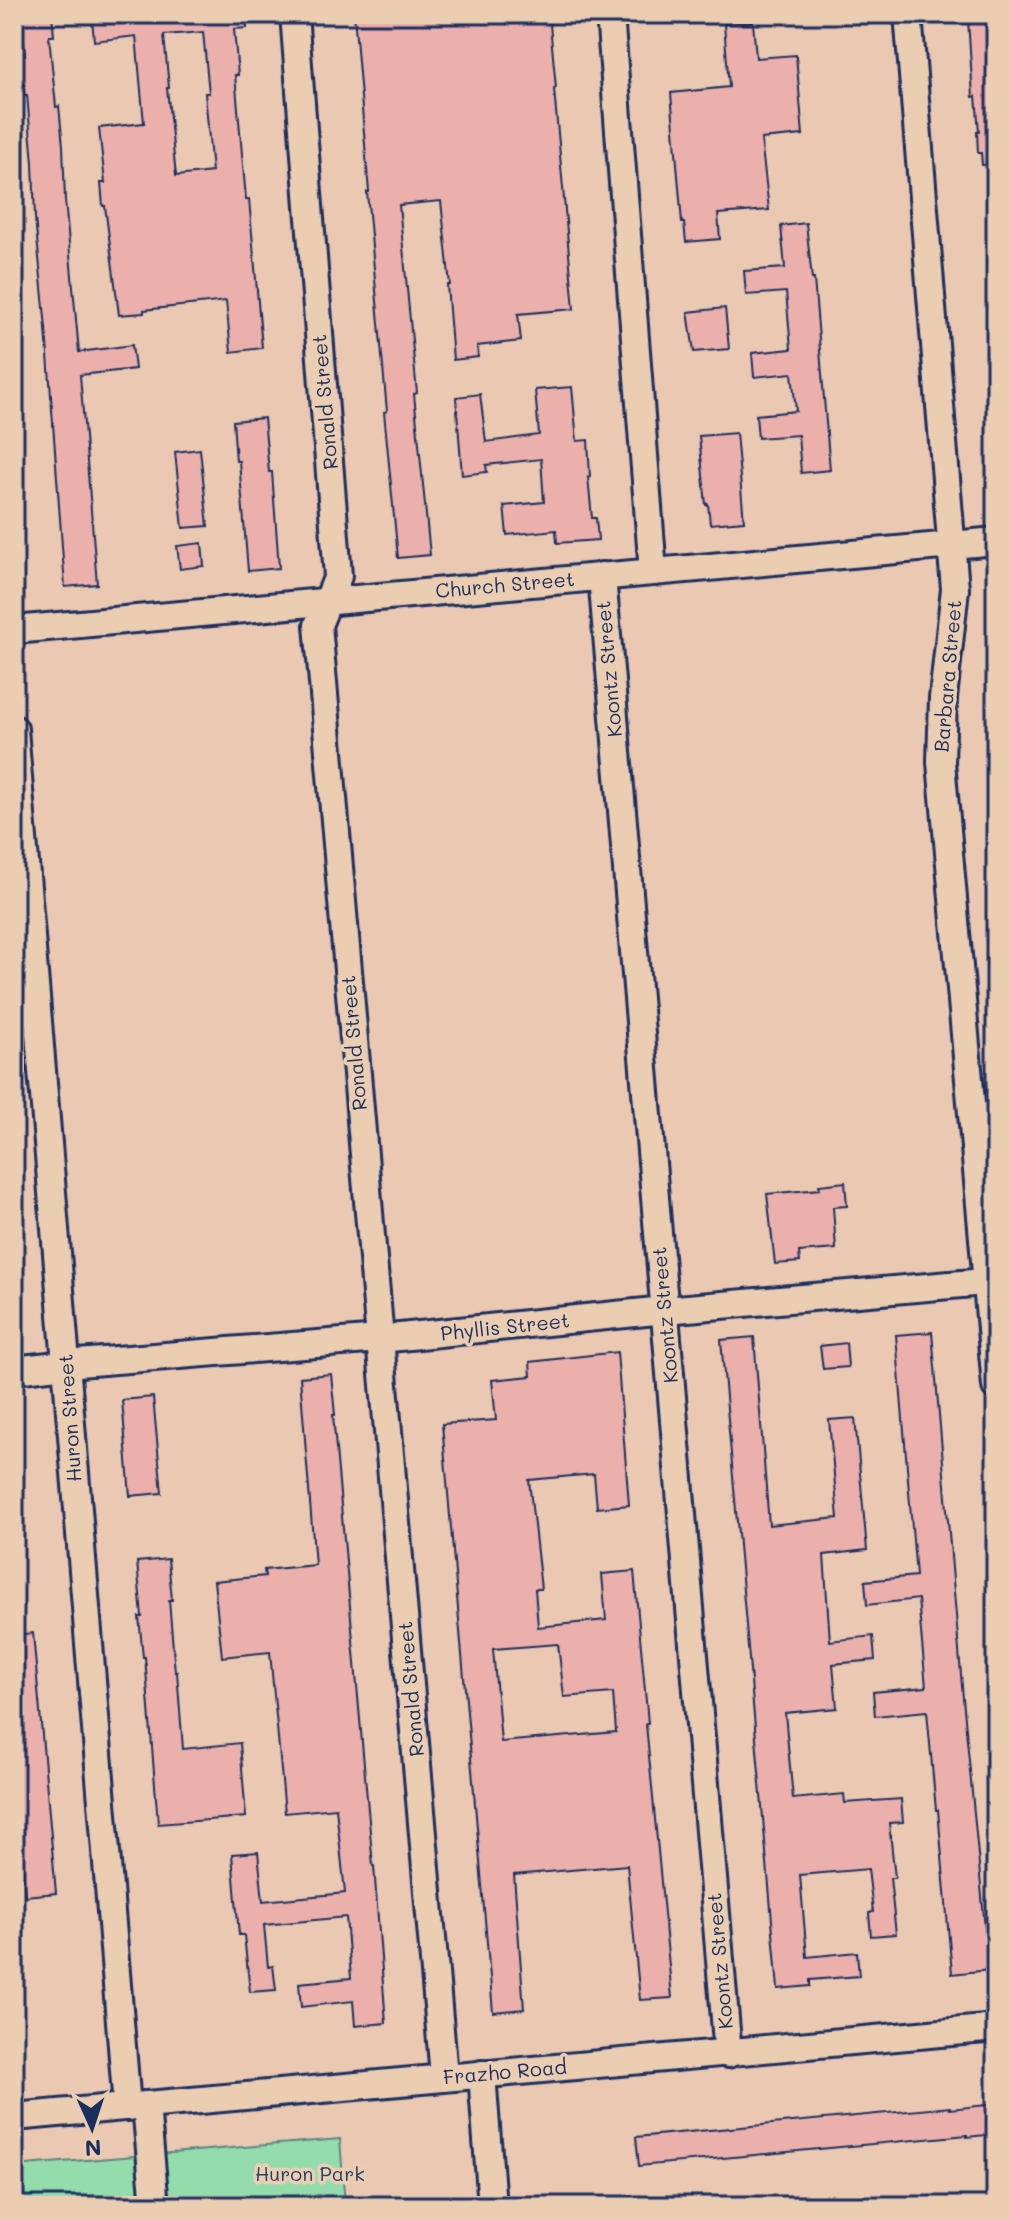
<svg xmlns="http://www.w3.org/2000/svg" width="1010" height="2220" viewBox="0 0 1010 2220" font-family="Mali,sans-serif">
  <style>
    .green { fill: #94dcab; stroke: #588684; stroke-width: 2 }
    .building { fill: #ebb0ac; stroke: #1b2f5e; stroke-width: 2; fill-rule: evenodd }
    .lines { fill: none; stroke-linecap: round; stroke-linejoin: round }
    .minor-casing { stroke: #1b2f5e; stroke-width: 32 }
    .minor { stroke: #ebceb2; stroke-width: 26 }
    .labels { text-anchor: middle; stroke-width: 7; stroke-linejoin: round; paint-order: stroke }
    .street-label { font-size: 20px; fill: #1b2f5e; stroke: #ebceb2 }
    .park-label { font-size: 20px; fill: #274066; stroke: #ebceb2 }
  </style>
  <rect width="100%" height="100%" fill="#ebc8b1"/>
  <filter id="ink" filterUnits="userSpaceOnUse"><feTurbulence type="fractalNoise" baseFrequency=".0125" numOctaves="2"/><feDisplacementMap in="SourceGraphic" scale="16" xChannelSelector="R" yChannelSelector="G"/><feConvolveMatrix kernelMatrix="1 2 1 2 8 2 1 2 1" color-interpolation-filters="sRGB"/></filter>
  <g filter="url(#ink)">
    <polygon class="green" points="340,2139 345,2206 14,2206 14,2166"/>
    <g class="building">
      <polygon points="21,14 52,14 54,36 49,36 56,107 59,106 63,146 65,200 79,352 132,345 135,369 80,375 97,584 65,587 46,328 35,218 33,163 27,95 24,95 20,55 25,55"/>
      <path d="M128 14H246L247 28 234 29 238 75H235L246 199H249L262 348 231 352 226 301 144 310V313L119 315 105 206H103L101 183H105L99 128 144 123 136 36 94 41 92 18ZM203 32 209 93H205L212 172 176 176 167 88H169L164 35Z"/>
      <polygon points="354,14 549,14 556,88 554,89 574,309 518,314 521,341 477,346 478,357 453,360 447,285 450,285 441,201 399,205 417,393 414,394 430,555 398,558 384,412 387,411 367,192 369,192"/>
      <polygon points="996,17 996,164 982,165 981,153 978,153 977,132 979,132 976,96 973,97 968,20"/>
      <polygon points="753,22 756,58 796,55 803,135 761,139 769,210 718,214 720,239 686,242 684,223 682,223 671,93 729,87 724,24"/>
      <polygon points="806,223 812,279 814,279 830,470 801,473 798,435 758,438 756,415 796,411 792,373 754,377 752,353 791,349 786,292 746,295 744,271 785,268 781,226"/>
      <polygon points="725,308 729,349 694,352 688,312"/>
      <polygon points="572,387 577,441 588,440 590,477 588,477 592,518 596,518 598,540 557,543 556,530 507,535 504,506 544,502 541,459 486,465 487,472 462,475 456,397 480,394 486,442 539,435 535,390"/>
      <polygon points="264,418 269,472 272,472 279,568 248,571 239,461 236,461 233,421"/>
      <polygon points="736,433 744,521 710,524 708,504 706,505 699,436"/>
      <polygon points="200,449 208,526 183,528 175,452"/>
      <polygon points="202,543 204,566 180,569 177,546"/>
      <polygon points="845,1182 847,1206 833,1207 836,1249 799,1252 800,1262 775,1264 767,1194 820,1189 819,1185"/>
      <polygon points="932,1332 963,1698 989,1970 952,1974 938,1810 936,1810 927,1711 875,1716 873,1692 926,1687 918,1599 867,1605 865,1581 916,1576 896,1335"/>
      <polygon points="754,1337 769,1525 838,1518 829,1420 855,1418 867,1550 824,1555 830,1641 873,1636 875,1660 833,1664 837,1708 785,1713 793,1799 844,1794 845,1803 901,1799 903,1822 889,1823 895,1878 890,1878 896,1934 871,1936 869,1913 873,1912 868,1869 800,1875 807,1957 857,1952 859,1976 810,1980 810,1986 778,1989 721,1340"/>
      <polygon points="846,1343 848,1367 823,1369 820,1346"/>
      <path d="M617 1352 629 1505 597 1508 594 1474 529 1480 541 1589H535L538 1627 606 1620 602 1574 634 1571 648 1723 646 1724 672 1998 640 2000 627 1865 514 1875 524 2009 493 2012 442 1424 496 1420 492 1380 531 1376 530 1362ZM558 1644 564 1697 613 1693 616 1732 501 1742 493 1649Z"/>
      <polygon points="331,1374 335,1415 333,1415 373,1866 374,1866 386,2023 355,2026 353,2001 301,2007 299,1983 351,1978 346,1917 264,1925 268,1967 273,1966 276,1990 250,1992 244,1935 239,1935 232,1854 258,1852 263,1901 345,1893 336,1808 285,1813 270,1652 222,1657 214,1581 265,1576 264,1570 315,1565 300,1377"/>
      <polygon points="153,1397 162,1493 130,1496 122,1400"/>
      <polygon points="168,1559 172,1600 169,1600 175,1672 177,1672 183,1749 240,1743 246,1817 158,1824 145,1657 143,1657 139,1617 142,1617 137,1562"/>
      <polygon points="33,1633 56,1893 25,1896 14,1763 14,1635"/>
      <polygon points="996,2104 996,2134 967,2137 967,2135 639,2166 636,2137 950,2107 950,2109"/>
    </g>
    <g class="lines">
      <defs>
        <g id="minor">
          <polyline points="294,14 338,576 318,625 444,2076"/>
          <polyline points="610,14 653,572"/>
          <polyline points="908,14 955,589 943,698 941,762 996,1386"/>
          <polyline points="602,576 728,2054"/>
          <polyline points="14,630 996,541"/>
          <polyline points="14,729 127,2107"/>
          <polyline points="14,1370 66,1364 380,1339 665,1310 996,1281"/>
          <polyline points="482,2074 492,2206"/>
          <polyline points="146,2105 155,2206"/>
          <polyline points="14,2117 996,2028"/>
        </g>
      </defs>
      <use href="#minor" class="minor-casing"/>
      <use href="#minor" class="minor"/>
    </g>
  </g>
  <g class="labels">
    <g class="street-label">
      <text transform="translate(325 402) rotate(-95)" y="7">Ronald Street</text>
      <text transform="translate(505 585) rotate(-5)" y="7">Church Street</text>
      <text transform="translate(609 669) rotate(-95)" y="7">Koontz Street</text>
      <text transform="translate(948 676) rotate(-85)" y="7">Barbara Street</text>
      <text transform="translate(354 1043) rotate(-95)" y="7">Ronald Street</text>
      <text transform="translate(665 1315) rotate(-95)" y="7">Koontz Street</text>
      <text transform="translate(505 1327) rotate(-6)" y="7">Phyllis Street</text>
      <text transform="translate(70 1418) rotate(-94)" y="7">Huron Street</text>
      <text transform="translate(411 1689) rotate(-95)" y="7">Ronald Street</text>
      <text transform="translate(720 1961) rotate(-95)" y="7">Koontz Street</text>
      <text transform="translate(505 2072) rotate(-5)" y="7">Frazho Road</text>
    </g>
    <g class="park-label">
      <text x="310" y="2181">Huron Park</text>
    </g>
  </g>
  <rect width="1010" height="2220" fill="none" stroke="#ebceb2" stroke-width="48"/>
  <rect x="24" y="24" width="962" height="2172" fill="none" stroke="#1b2f5e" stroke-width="3" filter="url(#ink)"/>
  <g transform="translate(92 2128) rotate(177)" stroke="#ebceb2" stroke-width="6" paint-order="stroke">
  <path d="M0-6L14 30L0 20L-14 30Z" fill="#1b2f5e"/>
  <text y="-12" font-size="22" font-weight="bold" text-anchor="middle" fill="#1b2f5e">N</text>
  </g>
</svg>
